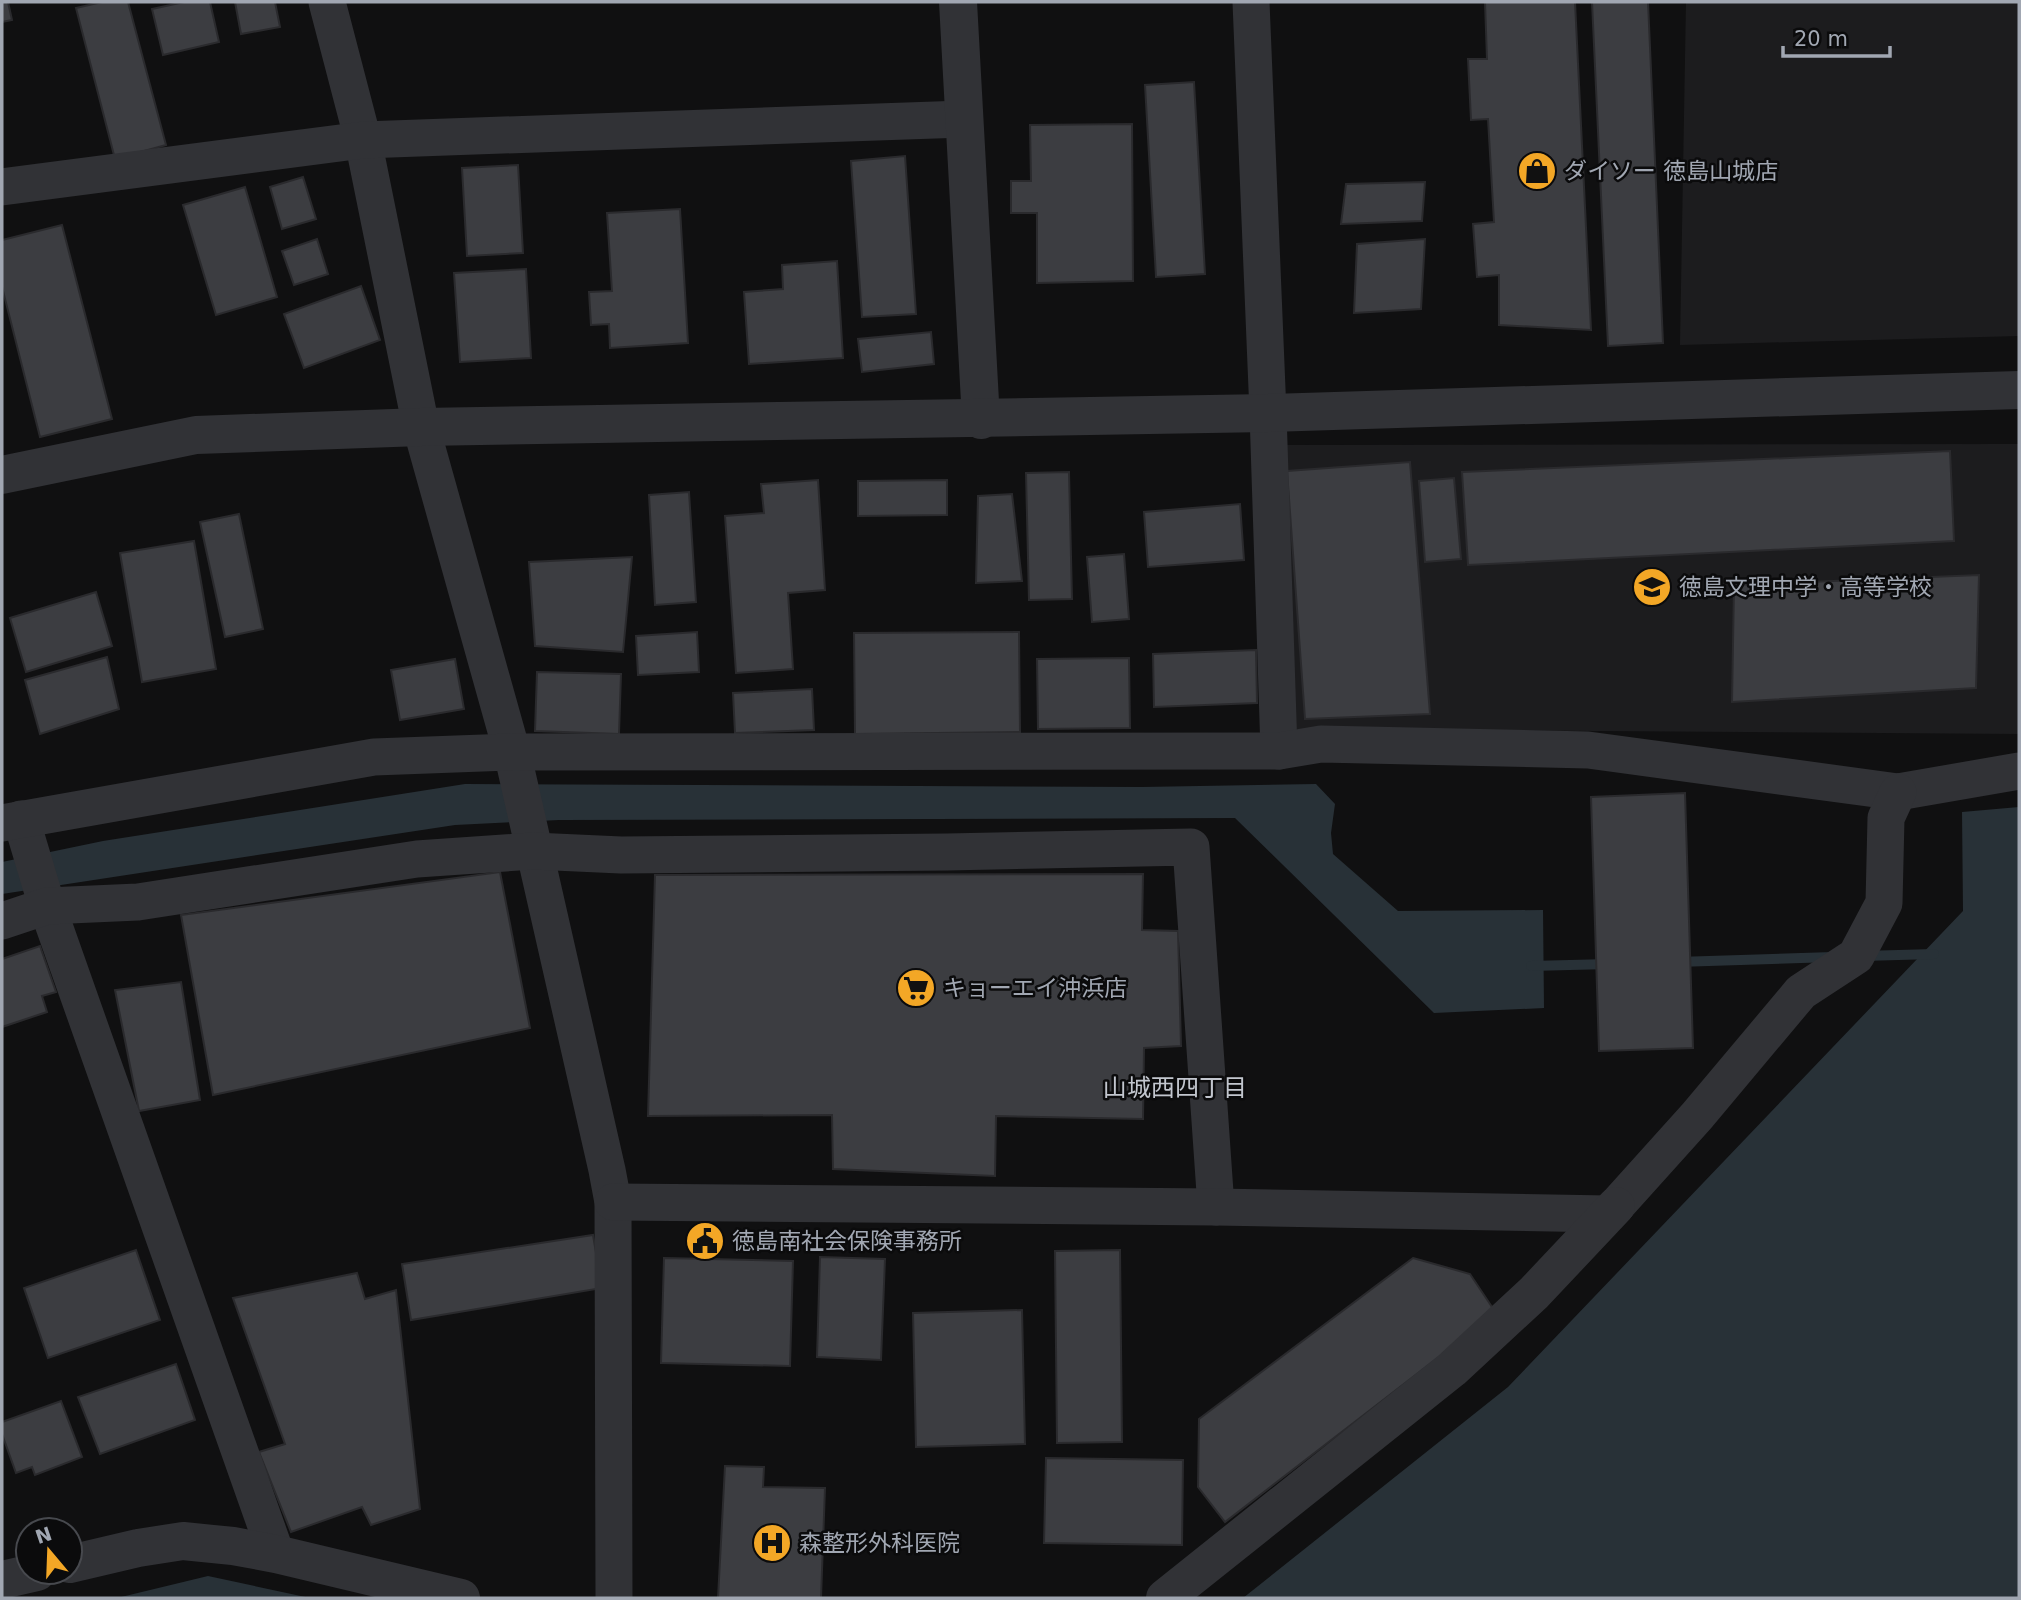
<svg xmlns="http://www.w3.org/2000/svg" width="2021" height="1600" viewBox="0 0 2021 1600" font-family="'DejaVu Sans','Noto Sans JP',sans-serif">
  <style>
    .built { fill: #1c1c1e }
    .water { fill: #283137 }
    .lines { fill: none; stroke-linecap: round; stroke-linejoin: round }
    .stream { stroke: #283137; stroke-width: 10 }
    .building { fill: #3c3d41; stroke: #2a2a2d; stroke-width: 2 }
    .minor { stroke: #313236; stroke-width: 37 }
    .tertiary { stroke: #313236; stroke-width: 38 }
    .labels { text-anchor: middle; stroke-width: 5; stroke-linejoin: round; paint-order: stroke }
    .poi-label { font-size: 23px; fill: #a1a7b2; stroke: #0b0b0c; text-anchor: start }
    .neighbourhood-label { font-size: 24px; fill: #c2c6ce; stroke: #0b0b0c }
  </style>
  <rect width="100%" height="100%" fill="#101011"/>
  <g class="built">
    <polygon points="1686,2 2019,2 2019,336 1680,345"/>
    <polygon points="2019,444 2019,734 1290,729 1280,445"/>
  </g>
  <g class="water">
    <polygon points="465,784 1142,787 1316,784 1335,804 1331,833 1333,854 1398,911 1543,910 1544,1008 1434,1013 1235,818 559,820 455,825 2,894 2,862 103,841"/>
    <polygon points="2019,807 2019,1598 1243,1598 1508,1387 1963,911 1962,812"/>
    <polygon points="208,1576 310,1598 117,1598"/>
  </g>
  <g class="lines">
    <g class="stream">
      <polyline points="1863,956 1934,954"/>
      <polyline points="1677,962 1833,957"/>
      <polyline points="1531,966 1609,964"/>
    </g>
  </g>
  <g class="building">
    <polygon points="2,2 8,2 12,20 2,22"/>
    <polygon points="102,2 128,2 166,145 115,159 76,8"/>
    <polygon points="184,2 210,2 219,42 163,55 152,9"/>
    <polygon points="235,2 275,2 280,27 241,34"/>
    <polygon points="1485,2 1575,2 1591,330 1499,325 1499,275 1477,277 1473,224 1494,222 1488,119 1471,120 1468,59 1487,59"/>
    <polygon points="1592,2 1648,2 1663,343 1608,346"/>
    <polygon points="1194,82 1205,274 1156,277 1145,85"/>
    <polygon points="1132,124 1133,281 1037,283 1037,213 1011,213 1011,181 1031,181 1030,125"/>
    <polygon points="905,156 916,314 862,317 851,161"/>
    <polygon points="518,165 523,253 467,256 462,168"/>
    <polygon points="303,177 316,219 282,229 270,187"/>
    <polygon points="1425,182 1422,221 1341,224 1346,184"/>
    <polygon points="245,187 277,297 216,315 183,205"/>
    <polygon points="680,209 688,343 610,348 609,324 591,325 589,292 612,291 607,213"/>
    <polygon points="62,225 112,419 40,437 2,287 2,240"/>
    <polygon points="317,239 328,274 294,285 282,251"/>
    <polygon points="1425,239 1421,309 1354,313 1357,244"/>
    <polygon points="837,261 843,358 749,364 744,292 783,289 782,265"/>
    <polygon points="526,269 531,358 460,362 454,273"/>
    <polygon points="361,286 380,340 304,368 284,314"/>
    <polygon points="931,332 934,364 862,372 858,339"/>
    <polygon points="1950,451 1954,541 1468,565 1462,472"/>
    <polygon points="1410,462 1430,714 1305,719 1287,471"/>
    <polygon points="1069,472 1072,599 1029,600 1026,473"/>
    <polygon points="1454,478 1461,559 1425,562 1419,481"/>
    <polygon points="818,480 825,590 788,593 793,669 736,673 725,516 764,513 761,484"/>
    <polygon points="947,480 947,515 858,516 858,481"/>
    <polygon points="689,492 696,602 655,605 649,495"/>
    <polygon points="1012,494 1022,581 976,583 978,496"/>
    <polygon points="1240,504 1244,560 1148,567 1144,512"/>
    <polygon points="239,514 263,629 225,637 200,522"/>
    <polygon points="194,541 216,669 142,682 120,553"/>
    <polygon points="1124,554 1129,619 1092,622 1087,557"/>
    <polygon points="632,557 623,652 535,646 529,562"/>
    <polygon points="1979,575 1976,688 1732,702 1734,585"/>
    <polygon points="96,592 112,646 26,672 10,618"/>
    <polygon points="697,632 699,672 638,675 636,636"/>
    <polygon points="1019,632 1020,732 855,734 854,633"/>
    <polygon points="1256,650 1257,703 1154,707 1153,654"/>
    <polygon points="107,657 119,709 40,734 25,680"/>
    <polygon points="1129,658 1130,728 1038,729 1037,659"/>
    <polygon points="455,659 464,709 400,720 391,670"/>
    <polygon points="537,672 621,674 619,734 535,731"/>
    <polygon points="812,689 814,730 735,733 733,693"/>
    <polygon points="1685,793 1693,1048 1599,1051 1591,797"/>
    <polygon points="500,872 530,1028 213,1095 181,915"/>
    <polygon points="1143,874 1142,930 1178,931 1181,1046 1144,1048 1143,1119 996,1116 995,1176 833,1169 832,1115 648,1116 655,875"/>
    <polygon points="40,946 56,992 42,996 47,1012 2,1027 2,959"/>
    <polygon points="181,982 200,1100 139,1111 115,990"/>
    <polygon points="692,1231 715,1232 714,1253 691,1252"/>
    <polygon points="593,1235 602,1288 411,1320 402,1264"/>
    <polygon points="136,1250 160,1320 48,1358 24,1288"/>
    <polygon points="1120,1250 1122,1442 1057,1443 1055,1251"/>
    <polygon points="820,1257 885,1259 881,1360 817,1357"/>
    <polygon points="664,1258 793,1261 790,1366 661,1363"/>
    <polygon points="1413,1258 1470,1274 1496,1313 1225,1522 1198,1487 1199,1419"/>
    <polygon points="357,1273 365,1299 396,1290 420,1509 371,1525 362,1507 291,1532 259,1452 285,1444 233,1298"/>
    <polygon points="1022,1310 1025,1444 916,1447 913,1313"/>
    <polygon points="176,1364 195,1420 100,1454 78,1397"/>
    <polygon points="61,1401 82,1457 35,1475 32,1467 16,1473 2,1434 2,1422"/>
    <polygon points="1046,1458 1183,1460 1182,1545 1044,1543"/>
    <polygon points="725,1466 764,1467 763,1487 825,1488 821,1598 718,1598"/>
  </g>
  <g class="lines">
    <g class="minor">
      <polyline points="327,2 363,140 421,427 512,752 607,1170 613,1202 614,1598"/>
      <polyline points="1251,2 1268,413 1279,751"/>
      <polyline points="2,187 363,140 964,119"/>
      <polyline points="21,819 47,906 276,1554"/>
      <polyline points="2,823 374,757 512,752 1279,751 1321,744 1588,750 1898,792 2019,771"/>
      <polyline points="2,921 47,906 138,902 417,859 533,851 621,855 947,852 1191,847 1216,1207"/>
      <polyline points="613,1202 1216,1207 1608,1214"/>
      <polyline points="1616,1206 1697,1116 1801,992 1856,956 1884,903 1886,818 1898,792"/>
    </g>
    <g class="tertiary">
      <polyline points="958,2 981,420"/>
      <polyline points="2,475 196,435 421,427 1268,413 2019,390"/>
      <polyline points="70,1564 138,1548 183,1541 233,1546 276,1554 461,1598"/>
      <polyline points="2,1580 37,1572"/>
      <polyline points="1165,1598 1452,1369 1534,1293 1616,1206"/>
    </g>
  </g>
  <defs>
    <symbol id="shop-disc" viewBox="-11 -11 22 22"><circle r="9.5" fill="#f3a726" stroke="#0b0b0c"/><path d="M-5-2.5h2.3a2.7 3.5 0 0 1 5.4 0H5L5.5 6h-11ZM-1.5-2.5h3a1.5 2.3 0 0 0-3 0Z" fill="#111"/></symbol>
    <symbol id="school-disc" viewBox="-11 -11 22 22"><circle r="9.5" fill="#f3a726" stroke="#0b0b0c"/><path d="M0-5L7-2L0 1L-7-2ZM-4 1L0 2.5L4 1V4Q0 6-4 4Z" fill="#111"/></symbol>
    <symbol id="supermarket-disc" viewBox="-11 -11 22 22"><circle r="9.5" fill="#f3a726" stroke="#0b0b0c"/><path d="M-6-5.5h2.5l.6 2H6L4.5 2H-2.5L-4.4-4H-6ZM-1.5 3.2a1.3 1.3 0 1 0 .1 0ZM3 3.2a1.3 1.3 0 1 0 .1 0Z" fill="#111"/></symbol>
    <symbol id="civic-disc" viewBox="-11 -11 22 22"><circle r="9.5" fill="#f3a726" stroke="#0b0b0c"/><path d="M-.6-6.5H3V-4.5H.6V-3L4-1V1h2V6H-6V1h2V-1L-.6-3ZM-1.2 2.5V6h2.4V2.5Z" fill="#111"/></symbol>
    <symbol id="hospital-disc" viewBox="-11 -11 22 22"><circle r="9.5" fill="#f3a726" stroke="#0b0b0c"/><path d="M-5-5h3v3.5h4V-5h3V5h-3V1.5h-4V5h-3Z" fill="#111"/></symbol>
  </defs>
  <g fill-rule="evenodd">
    <use href="#shop-disc" x="1515" y="149" width="44" height="44"/>
    <use href="#school-disc" x="1630" y="565" width="44" height="44"/>
    <use href="#supermarket-disc" x="894" y="966" width="44" height="44"/>
    <use href="#civic-disc" x="683" y="1219" width="44" height="44"/>
    <use href="#hospital-disc" x="750" y="1521" width="44" height="44"/>
  </g>
  <g class="labels">
    <g class="poi-label">
      <text x="1564" y="179">ダイソー 徳島山城店</text>
      <text x="1679" y="595">徳島文理中学・高等学校</text>
      <text x="943" y="996">キョーエイ沖浜店</text>
      <text x="732" y="1249">徳島南社会保険事務所</text>
      <text x="799" y="1551">森整形外科医院</text>
    </g>
    <g class="neighbourhood-label">
      <text x="1175" y="1096">山城西四丁目</text>
    </g>
  </g>
  <rect width="2021" height="1600" fill="none" stroke="#a1a7b2" stroke-width="7"/>
  <g transform="translate(49 1551) rotate(341)"><circle r="33" fill="#0b0b0c" stroke="#47494e" stroke-width="2"/>
  <path d="M0-5L12 26L0 18L-12 26Z" fill="#f3a726"/>
  <text y="-10" font-size="19" font-weight="bold" text-anchor="middle" fill="#a1a7b2">N</text>
  </g>
  <path d="M1783 46v10h107v-10" fill="none" stroke="#a1a7b2" stroke-width="3.5"/>
  <text x="1794" y="46" font-size="21" fill="#a1a7b2" stroke="#0b0b0c" stroke-width="5" paint-order="stroke">20 m</text>
</svg>
